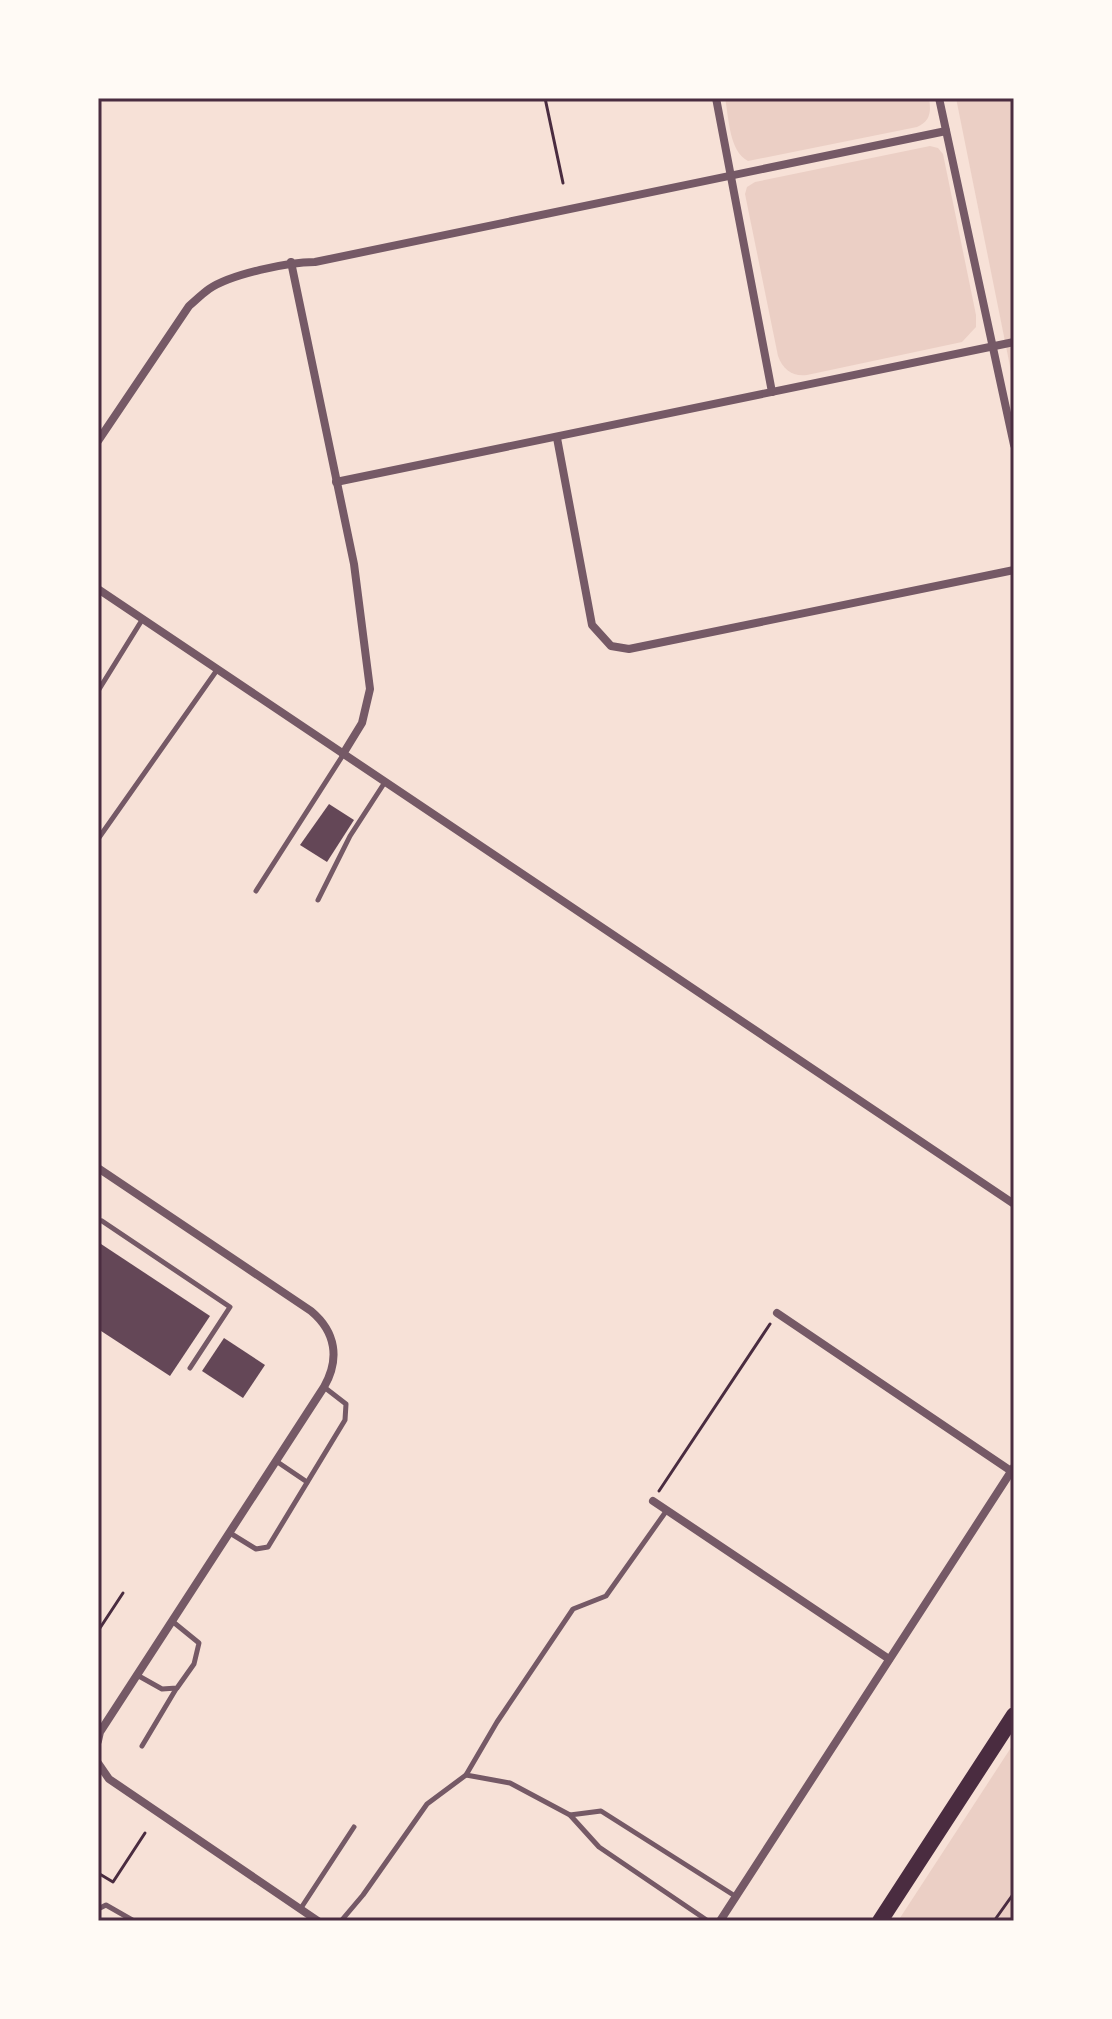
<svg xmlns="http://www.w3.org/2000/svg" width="1112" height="2019" viewBox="0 0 1112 2019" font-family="Raleway,sans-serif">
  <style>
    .green { fill: #ebcfc5 }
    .building { fill: #644757 }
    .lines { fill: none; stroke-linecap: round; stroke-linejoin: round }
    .path { stroke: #4a2c40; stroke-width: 3 }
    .service { stroke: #755966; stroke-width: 5 }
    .minor { stroke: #755966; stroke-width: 8 }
    .trunk { stroke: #4a2c40; stroke-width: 16 }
    .neatline { fill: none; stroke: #4a2c40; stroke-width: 3 }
  </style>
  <rect width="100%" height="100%" fill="#f7e1d7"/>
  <g class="green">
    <path d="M725 98H929C931 111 931 121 917 127L748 161C729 151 729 118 725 98Z"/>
    <polygon points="956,98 1014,98 1014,386"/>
    <path d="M930 146 938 148 943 154 976 315V327L962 342 807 375C793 377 783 370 778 356L745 194 747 187 755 182Z"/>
    <polygon points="1014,1743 1014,1921 898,1921"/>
  </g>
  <g class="building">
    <polygon points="329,804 354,820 327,862 300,845"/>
    <polygon points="98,1242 210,1316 170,1376 98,1329"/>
    <polygon points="224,1338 265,1365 243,1398 202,1371"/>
  </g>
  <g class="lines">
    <g class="path">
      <polyline points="545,98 563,183"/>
      <polyline points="659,1491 770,1324"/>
      <polyline points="98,1631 123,1593"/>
      <polyline points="98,1873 113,1882 145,1833"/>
      <polyline points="994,1921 1014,1893"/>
    </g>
    <g class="service">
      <polyline points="98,691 142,620"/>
      <polyline points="98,839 217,670"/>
      <polyline points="256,891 343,755"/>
      <polyline points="318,900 350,836 385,782"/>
      <polyline points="102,1221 230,1307 190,1368"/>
      <polyline points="276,1461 307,1482"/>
      <polyline points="230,1533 256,1549 268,1547 345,1420 346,1404 324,1387"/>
      <polyline points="137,1675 162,1689 177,1688 194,1664 199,1643 172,1621"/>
      <polyline points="142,1746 176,1689"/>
      <polyline points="466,1775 510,1783 570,1815 599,1847 708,1921"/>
      <polyline points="570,1815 601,1811 735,1896"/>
      <polyline points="301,1908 354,1827"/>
      <polyline points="98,1909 106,1905 134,1921"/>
      <polyline points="341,1921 363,1895 427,1804 466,1775 497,1722 573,1609 606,1596 667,1510"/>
    </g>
    <g class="minor">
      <polyline points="716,98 772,392"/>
      <polyline points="939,98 1014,445"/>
      <polyline points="291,262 354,564 370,689 362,723 343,754"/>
      <polyline points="557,438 592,625 611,646 629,649 1014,570"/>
      <path d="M98 441 189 306C196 300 202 294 209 289 231 274 288 262 315 262L946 131"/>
      <polyline points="336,482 1014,342"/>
      <polyline points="98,589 1014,1204"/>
      <path d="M98 1168 311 1311C336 1332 340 1359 324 1387L100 1732 98 1741"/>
      <polyline points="777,1313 1014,1473"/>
      <polyline points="653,1501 889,1659"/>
      <polyline points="98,1763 109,1779 318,1921"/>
      <polyline points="720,1921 1014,1467"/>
    </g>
    <polyline class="trunk" points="880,1921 1014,1715"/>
  </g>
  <rect width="1112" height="2019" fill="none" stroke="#fffaf5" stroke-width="200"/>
  <rect x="100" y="100" width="912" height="1819" class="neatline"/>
</svg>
